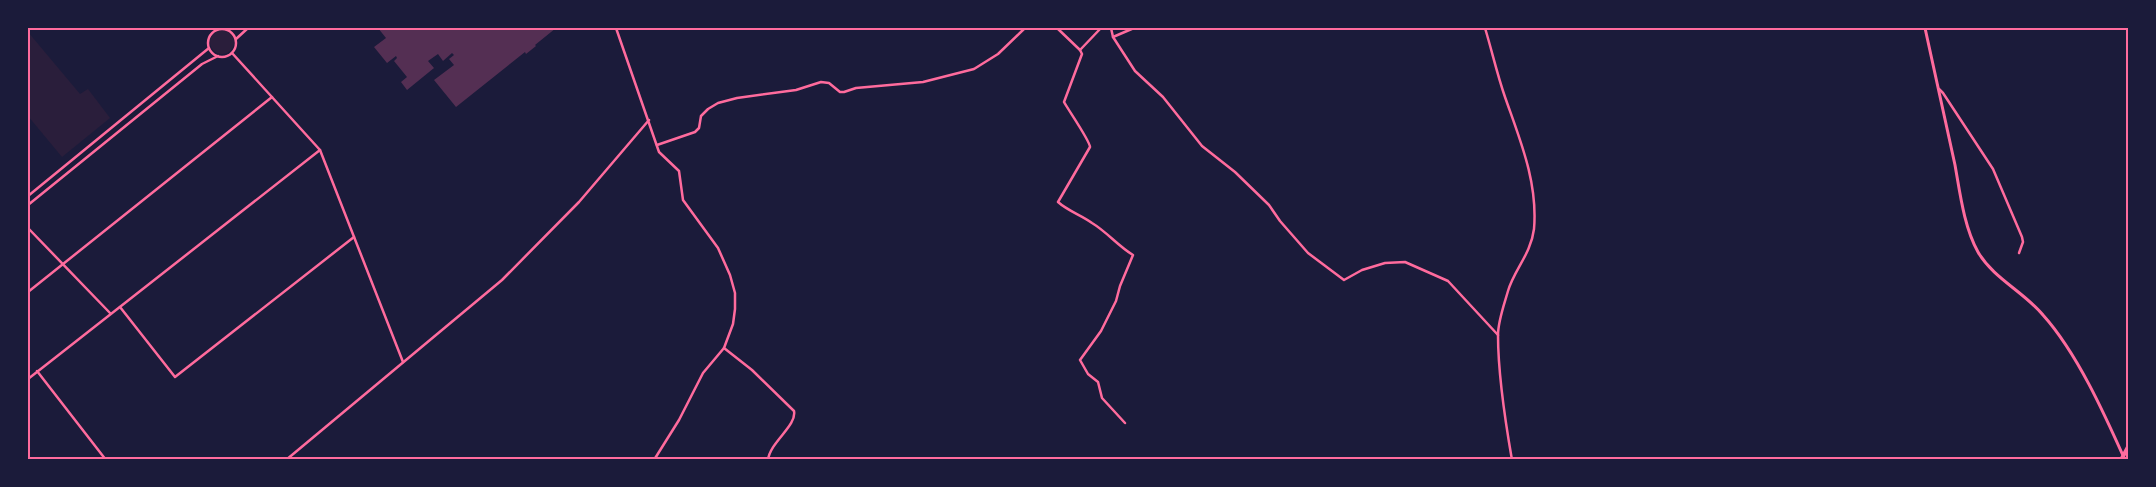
<svg xmlns="http://www.w3.org/2000/svg" width="2156" height="487" viewBox="0 0 2156 487" font-family="'Alegreya Sans',sans-serif">
  <style>
    .green { fill: #2a1e3b }
    .building { fill: #542f53 }
    .lines { fill: none; stroke-linecap: round; stroke-linejoin: round }
    .minor { stroke: #ff6b9d; stroke-width: 2.5 }
    .tertiary { stroke: #ff6b9d; stroke-width: 2.5 }
    .secondary { stroke: #ff6b9d; stroke-width: 3 }
    .motorway { stroke: #ff6b9d; stroke-width: 4 }
    .neatline { fill: none; stroke: #ff6b9d; stroke-width: 2 }
  </style>
  <rect width="100%" height="100%" fill="#1b1b3a"/>
  <g class="green">
    <circle cx="222" cy="42" r="12"/>
    <polygon points="28,32 80,94 88,89 110,118 62,157 28,116"/>
  </g>
  <polygon class="building" points="378,28 556,28 535,45 536,46 526,54 525,52 456,107 434,80 454,65 449,59 454,55 452,53 443,61 438,54 428,61 434,68 407,90 401,82 407,77 394,61 397,58 396,56 387,63 374,47 386,38"/>
  <g class="lines">
    <g class="minor">
      <polyline points="1057,28 1080,50 1101,28"/>
      <polyline points="1111,28 1113,37 1134,28"/>
      <path d="M1485 28C1492 51 1497 74 1505 97 1520 140 1538 182 1534 229 1531 254 1514 270 1508 291 1504 305 1498 321 1498 335 1498 375 1505 420 1512 460"/>
      <polyline points="1113,37 1135,71 1163,97 1202,146 1235,172 1269,205 1280,221 1308,253 1344,280 1362,270 1385,263 1405,262 1448,281 1498,335"/>
      <path d="M1080 50 1082 54 1064 102C1069 111 1090 141 1090 147L1058 202C1068 211 1081 215 1092 223 1107 232 1118 246 1133 255L1120 286 1116 301 1101 331 1080 360 1088 374 1098 382 1102 398 1125 423"/>
      <polyline points="232,53 320,150 403,362"/>
      <polyline points="1939,89 1943,93 1993,169 2022,237 2023,242 2019,253"/>
      <polyline points="657,145 695,132 699,128 701,116 708,109 718,103 737,98 796,90 821,82 829,83 840,92 844,92 856,88 923,82 974,69 998,54 1025,28"/>
      <polyline points="28,228 110,313"/>
      <polyline points="28,292 272,97"/>
      <polyline points="120,307 175,377 354,237"/>
      <polyline points="37,371 106,460"/>
      <polyline points="28,379 320,150"/>
      <polyline points="286,460 502,280 579,202 649,120"/>
      <polyline points="654,460 679,420 703,373 724,348"/>
    </g>
    <g class="tertiary">
      <path d="M616 28 659 152 679 171 683 200 718 248 730 275 735 293V309L733 324 724 348 752 370 794 411C797 426 770 442 768 460"/>
      <circle cx="222" cy="43" r="14"/>
      <polyline points="236,39 248,28"/>
      <polyline points="28,196 209,48"/>
      <polyline points="28,205 202,64 218,56"/>
    </g>
    <path class="secondary" d="M1925 28C1935 73 1945 119 1955 165 1960 193 1964 227 1978 252 1993 278 2024 292 2043 315 2077 353 2104 413 2125 460"/>
    <g class="motorway">
      <polyline points="2121,460 2128,447"/>
      <polyline points="2128,460 2128,458"/>
    </g>
  </g>
  <rect width="2156" height="487" fill="none" stroke="#1b1b3a" stroke-width="58"/>
  <rect x="29" y="29" width="2098" height="429" class="neatline"/>
</svg>
